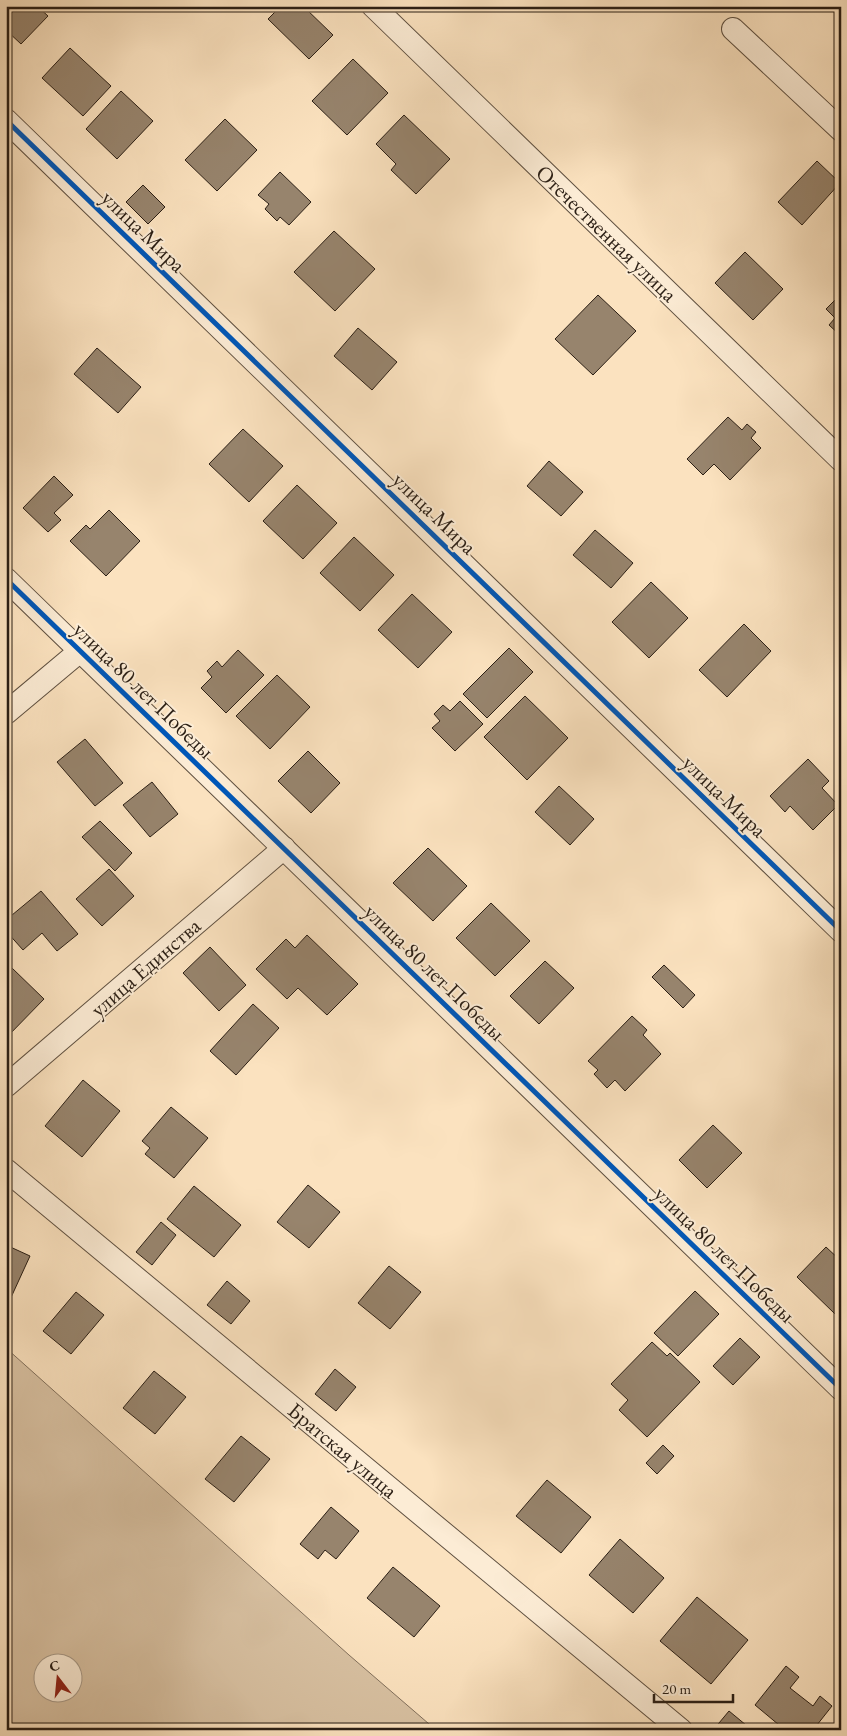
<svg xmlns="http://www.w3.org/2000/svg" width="847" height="1736" viewBox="0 0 847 1736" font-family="'EB Garamond',serif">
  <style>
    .green { fill: #d8c1a2; stroke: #82705c; fill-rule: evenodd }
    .building { fill: #97846d; stroke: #2b1f15 }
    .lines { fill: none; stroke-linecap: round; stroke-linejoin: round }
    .minor-casing { stroke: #5f5040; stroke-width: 24 }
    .minor { stroke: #fcecd5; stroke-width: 22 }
    .cycleway-casing { stroke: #fcecd5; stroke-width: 8 }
    .cycleway { stroke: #0057b8; stroke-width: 5 }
    .labels { text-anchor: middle; stroke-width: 4; stroke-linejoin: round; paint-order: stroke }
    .street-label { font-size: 22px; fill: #2b1f15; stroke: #fcecd5 }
  </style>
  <rect width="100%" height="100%" fill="#fbe2bf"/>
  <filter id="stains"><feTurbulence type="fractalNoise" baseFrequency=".004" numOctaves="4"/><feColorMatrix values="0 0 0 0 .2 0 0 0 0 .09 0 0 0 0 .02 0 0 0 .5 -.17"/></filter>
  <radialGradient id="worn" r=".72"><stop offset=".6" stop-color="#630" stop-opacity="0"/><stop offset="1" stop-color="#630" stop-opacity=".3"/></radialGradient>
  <path class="green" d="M6 1348 349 1655 436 1730H6ZM42 1664H72V1694H42Z"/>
  <g class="building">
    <polygon points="6,6 37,6 48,16 21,44 6,30"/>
    <polygon points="281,6 303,6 333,35 309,59 268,19"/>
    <polygon points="70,48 111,86 83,116 42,78"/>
    <polygon points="353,59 388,93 347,135 312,101"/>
    <polygon points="121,91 153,121 117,159 86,129"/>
    <polygon points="404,115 450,159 416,194 391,170 396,164 376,144"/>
    <polygon points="225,119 257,150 217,191 185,160"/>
    <polygon points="817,161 840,183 802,225 778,202"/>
    <polygon points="280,172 311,202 289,225 280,217 277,221 265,209 269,204 258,195"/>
    <polygon points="143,185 165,207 148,224 126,202"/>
    <polygon points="334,231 375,269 335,311 294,272"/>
    <polygon points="745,252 783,289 753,320 715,283"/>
    <polygon points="598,295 636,331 593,375 555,339"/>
    <polygon points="839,296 841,297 841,336 829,325 835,318 826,309"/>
    <polygon points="358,328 397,362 372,390 334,356"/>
    <polygon points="97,348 141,387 118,413 74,374"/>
    <polygon points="728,417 742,430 747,424 756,432 751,438 761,448 730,480 714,464 703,475 687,459"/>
    <polygon points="243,429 283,466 249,502 209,464"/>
    <polygon points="549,461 583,492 561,516 527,486"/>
    <polygon points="54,476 73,495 54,513 61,520 48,532 23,508"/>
    <polygon points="297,485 337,523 303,559 263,521"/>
    <polygon points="109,510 140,541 106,576 70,541 86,525 90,529"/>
    <polygon points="595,530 633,563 611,588 573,555"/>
    <polygon points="354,537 394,575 360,611 320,573"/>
    <polygon points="651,582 688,618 649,658 612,622"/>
    <polygon points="412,594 452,632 418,668 378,630"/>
    <polygon points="744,624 771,651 727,697 699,670"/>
    <polygon points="509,648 533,672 487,718 463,694"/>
    <polygon points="238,650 264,675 226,713 201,688 212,677 207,671 217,661 222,667"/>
    <polygon points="277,675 310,707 270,749 236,716"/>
    <polygon points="525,696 568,738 527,780 484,737"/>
    <polygon points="460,701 483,724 455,751 432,728 440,721 434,714 443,705 450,711"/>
    <polygon points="85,739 123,783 95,806 57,762"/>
    <polygon points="308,751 340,783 311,813 278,781"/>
    <polygon points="808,759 829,781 822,788 838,805 813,830 790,806 785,812 770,796"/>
    <polygon points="152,782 178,814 150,837 123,805"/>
    <polygon points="559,786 594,819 570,845 535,812"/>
    <polygon points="100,821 132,853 115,871 82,837"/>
    <polygon points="428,848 467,886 433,921 393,883"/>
    <polygon points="109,869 134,896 102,926 76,899"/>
    <polygon points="41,891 78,934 57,951 42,933 23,950 6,931 6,920"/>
    <polygon points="491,903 530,941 495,976 456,938"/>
    <polygon points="307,935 358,984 327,1015 298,988 287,999 256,969 286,939 295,948"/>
    <polygon points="210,947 246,985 219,1011 183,973"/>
    <polygon points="545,961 574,988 539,1024 510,996"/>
    <polygon points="664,965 695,995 683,1008 652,977"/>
    <polygon points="12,968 44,999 6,1038 6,974"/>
    <polygon points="253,1004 279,1028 236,1075 210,1051"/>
    <polygon points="632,1016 647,1030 643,1035 661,1054 625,1091 615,1080 607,1088 594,1074 598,1070 588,1061"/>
    <polygon points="83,1080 120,1111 82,1157 45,1126"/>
    <polygon points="171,1107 208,1138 174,1178 145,1154 150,1148 142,1141"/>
    <polygon points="713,1125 742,1153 707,1188 679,1160"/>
    <polygon points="308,1185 340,1212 309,1248 277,1222"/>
    <polygon points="194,1186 241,1225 214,1257 167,1219"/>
    <polygon points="161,1222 176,1235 152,1265 136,1252"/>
    <polygon points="6,1245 30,1256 8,1304 6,1303"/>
    <polygon points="826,1247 841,1261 841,1308 835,1314 797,1277"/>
    <polygon points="389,1266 421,1292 390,1329 358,1303"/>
    <polygon points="227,1281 250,1301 231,1324 207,1305"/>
    <polygon points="695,1291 719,1314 678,1356 654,1333"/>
    <polygon points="76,1292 104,1315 71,1354 43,1331"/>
    <polygon points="740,1338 760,1357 733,1385 713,1366"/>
    <polygon points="652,1342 667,1356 670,1353 700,1382 647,1437 619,1410 628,1400 611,1384"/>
    <polygon points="335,1369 356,1387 336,1411 315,1394"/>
    <polygon points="154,1371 186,1397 155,1434 123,1408"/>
    <polygon points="241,1436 270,1459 234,1502 205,1479"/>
    <polygon points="663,1445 674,1456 657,1474 646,1463"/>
    <polygon points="547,1480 591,1517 561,1553 516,1516"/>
    <polygon points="331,1507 359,1531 336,1559 325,1550 318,1559 300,1544"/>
    <polygon points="620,1539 664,1578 633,1613 589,1575"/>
    <polygon points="393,1567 440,1606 414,1637 367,1598"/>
    <polygon points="697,1597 748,1640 711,1684 660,1641"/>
    <polygon points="786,1666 799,1677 790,1688 813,1706 820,1696 832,1706 813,1730 785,1730 755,1705"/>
    <polygon points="729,1711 752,1730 714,1729"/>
  </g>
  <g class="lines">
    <defs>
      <g id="minor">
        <polyline points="373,6 841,460"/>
        <polyline points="733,29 841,130"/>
        <polyline points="6,120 841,931"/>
        <polyline points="6,579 841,1389"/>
        <polyline points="6,713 80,651"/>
        <polyline points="6,1086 284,848"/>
        <polyline points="6,1170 681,1730"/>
      </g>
    </defs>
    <use href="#minor" class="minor-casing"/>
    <use href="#minor" class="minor"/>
    <defs>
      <g id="cycleway">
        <polyline points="6,120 841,931"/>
        <polyline points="6,579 841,1389"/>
      </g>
    </defs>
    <use href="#cycleway" class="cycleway-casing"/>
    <use href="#cycleway" class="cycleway"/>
  </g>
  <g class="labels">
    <g class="street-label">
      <text transform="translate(144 231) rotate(44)" y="8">улица Мира</text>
      <text transform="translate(607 233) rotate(44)" y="8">Отечественная улица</text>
      <text transform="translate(435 513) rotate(44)" y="8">улица Мира</text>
      <text transform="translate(144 690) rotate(44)" y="8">улица 80 лет Победы</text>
      <text transform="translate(725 796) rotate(44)" y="8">улица Мира</text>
      <text transform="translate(145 967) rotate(-41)" y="8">улица Единства</text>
      <text transform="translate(435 972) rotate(44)" y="8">улица 80 лет Победы</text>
      <text transform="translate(725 1254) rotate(44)" y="8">улица 80 лет Победы</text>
      <text transform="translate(343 1450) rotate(40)" y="8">Братская улица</text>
    </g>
  </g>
  <rect width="847" height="1736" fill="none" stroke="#fbe2bf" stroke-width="25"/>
  <rect x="8" y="8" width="832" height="1721" fill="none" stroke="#2b1f15" stroke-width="2.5"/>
  <rect x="12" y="12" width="822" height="1711" fill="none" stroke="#2b1f15"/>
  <g transform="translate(58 1678) rotate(344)"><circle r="24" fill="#fcecd5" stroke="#a89a88"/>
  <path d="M0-4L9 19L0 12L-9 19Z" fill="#8f2418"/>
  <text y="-8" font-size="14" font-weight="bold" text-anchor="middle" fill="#2b1f15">С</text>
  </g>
  <path d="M654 1694v8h79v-8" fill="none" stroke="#2b1f15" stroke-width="2.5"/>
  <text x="662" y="1694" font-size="15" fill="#2b1f15" stroke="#fcecd5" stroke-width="4" paint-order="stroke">20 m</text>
  <rect width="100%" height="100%" filter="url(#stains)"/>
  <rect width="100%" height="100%" fill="url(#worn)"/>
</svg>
